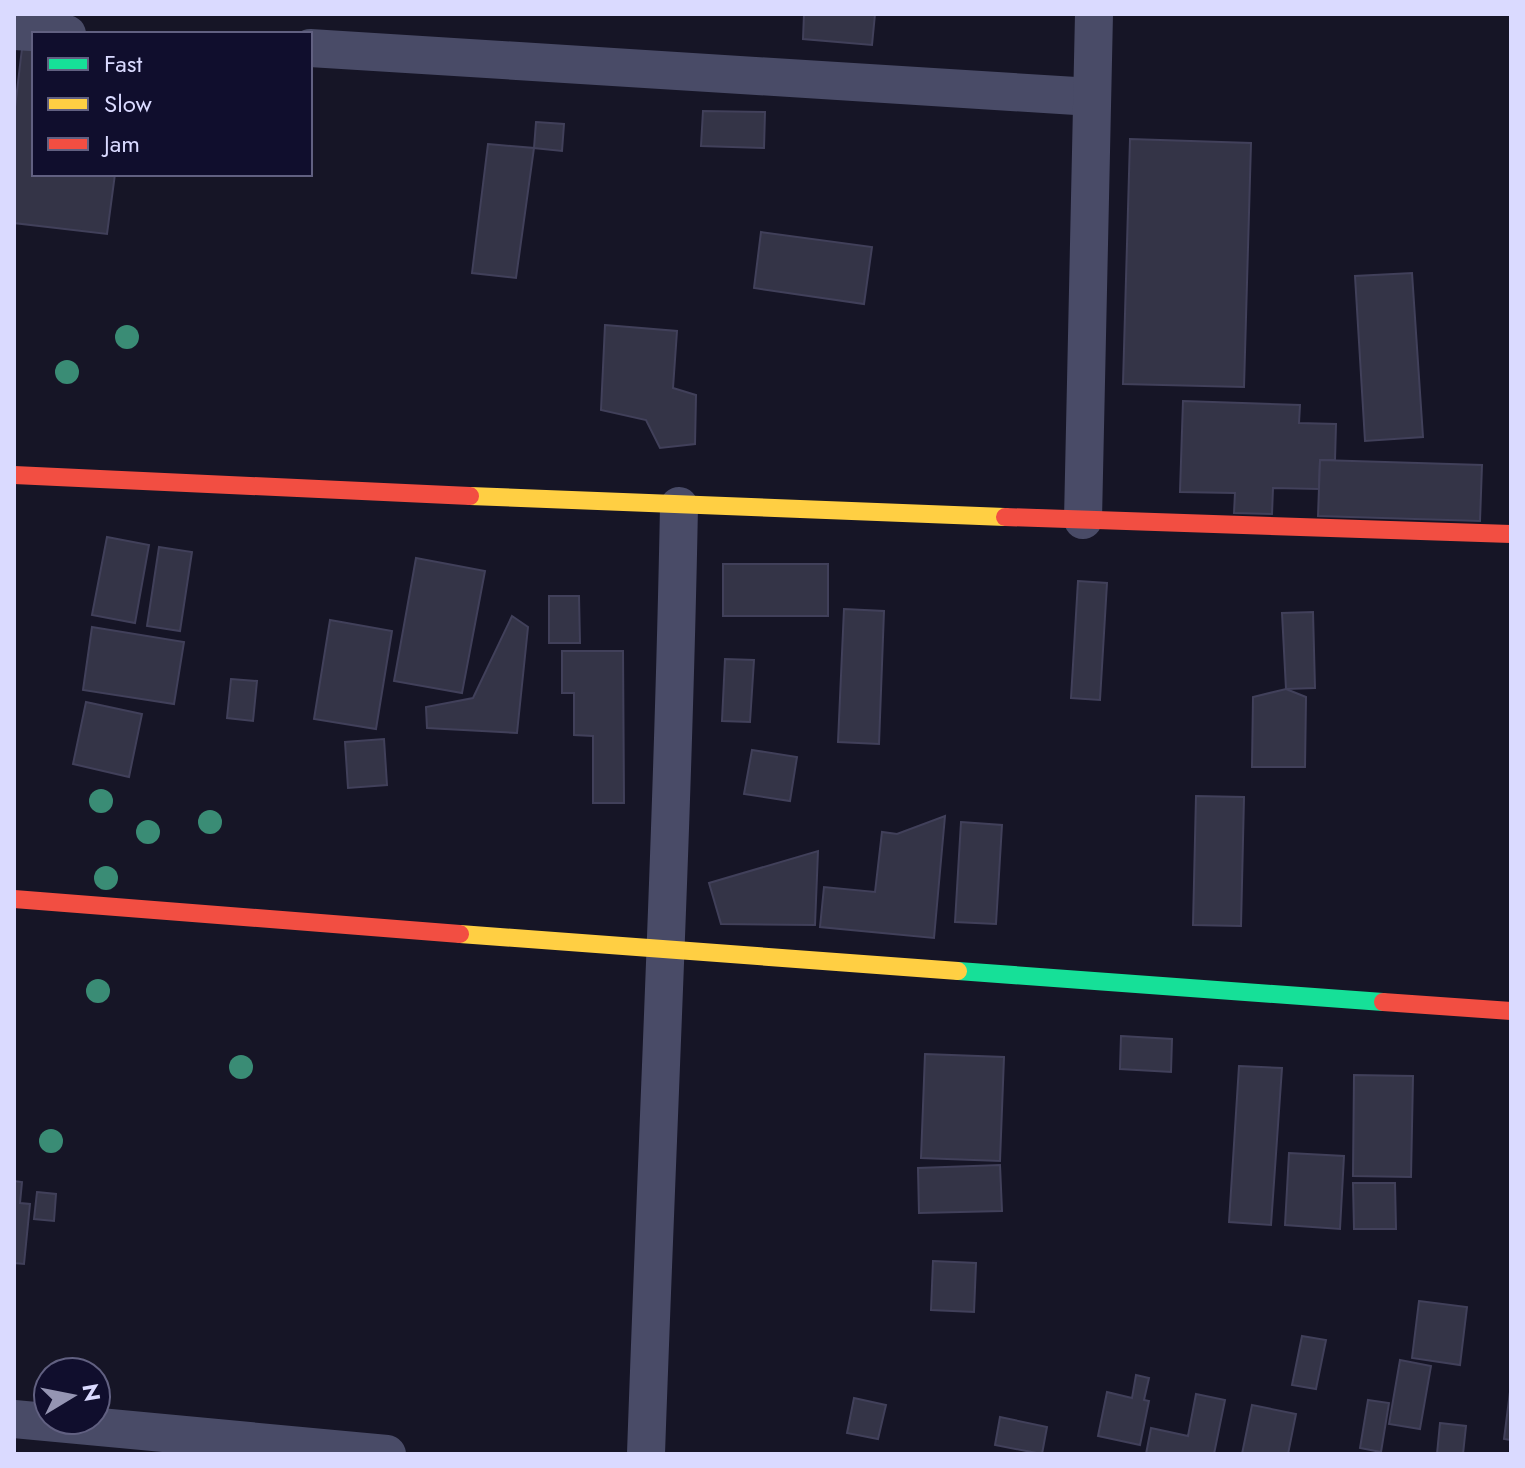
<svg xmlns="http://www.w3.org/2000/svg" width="1525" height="1468" viewBox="0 0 1525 1468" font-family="Jost,sans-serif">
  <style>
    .building { fill: #343447; stroke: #41405a; stroke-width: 2 }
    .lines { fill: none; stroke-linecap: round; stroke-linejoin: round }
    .street { stroke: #494b67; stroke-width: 38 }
    .fast { stroke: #16e098; stroke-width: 18 }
    .slow { stroke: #ffcf43; stroke-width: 18 }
    .jam { stroke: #f24e42; stroke-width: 18 }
    .tree { fill: #3a8c75 }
  </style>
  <rect width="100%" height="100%" fill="#161526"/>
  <g class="building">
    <polygon points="804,14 875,14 872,45 803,39"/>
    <polygon points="23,40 34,41 34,174 115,174 107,234 14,223 14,116"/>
    <polygon points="703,111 765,112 764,148 701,146"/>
    <polygon points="536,122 564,124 562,151 534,148"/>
    <polygon points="1130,139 1251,143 1244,387 1123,384"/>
    <polygon points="488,144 534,148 516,278 472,273"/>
    <polygon points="761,232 872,247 864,304 754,288"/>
    <polygon points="1412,273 1423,437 1365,441 1355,276"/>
    <polygon points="605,325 677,331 673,388 696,395 695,444 660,448 646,420 601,410"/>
    <polygon points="1183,401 1300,405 1299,423 1336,424 1335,460 1320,460 1319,489 1273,488 1272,514 1234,513 1235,493 1180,492"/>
    <polygon points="1320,460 1482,465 1480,521 1318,516"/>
    <polygon points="107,537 149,545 135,623 92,615"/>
    <polygon points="159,547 192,552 180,631 147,626"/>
    <polygon points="416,558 485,571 462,693 394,681"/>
    <rect x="723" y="564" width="105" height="52"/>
    <polygon points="1078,581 1107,583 1100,700 1071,698"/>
    <polygon points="549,596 579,596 580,643 549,643"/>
    <polygon points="844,609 884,611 879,744 838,742"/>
    <polygon points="1313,612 1315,688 1286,689 1282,613"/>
    <polygon points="512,616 528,627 517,733 427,728 426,707 473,698"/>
    <polygon points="330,620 392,631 376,729 314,719"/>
    <polygon points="92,627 184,642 174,704 83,690"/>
    <polygon points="562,651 623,651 624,803 593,803 593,736 574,735 574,693 562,693"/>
    <polygon points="725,659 754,660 750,722 722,721"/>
    <polygon points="231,679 257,681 253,721 227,718"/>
    <polygon points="1286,689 1306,697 1305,767 1252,767 1253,697"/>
    <polygon points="86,702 142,714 129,777 73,764"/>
    <polygon points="384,739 387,785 348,788 345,742"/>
    <polygon points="752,750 797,757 790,801 744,794"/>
    <polygon points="1196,796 1244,797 1241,926 1193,925"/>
    <polygon points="945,816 934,938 820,927 824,887 875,892 882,832 897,834"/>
    <polygon points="961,822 1002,825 996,924 955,922"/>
    <polygon points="818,851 815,925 721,924 709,883"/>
    <polygon points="1121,1036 1172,1039 1171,1072 1120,1069"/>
    <polygon points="925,1054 1004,1057 1000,1161 921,1158"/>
    <polygon points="1239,1066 1282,1068 1271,1225 1229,1222"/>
    <polygon points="1354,1075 1413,1076 1411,1177 1353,1176"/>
    <polygon points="1289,1153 1344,1156 1340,1229 1285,1225"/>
    <polygon points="1000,1165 1002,1211 919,1213 918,1168"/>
    <polygon points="14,1181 22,1182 20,1203 30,1204 24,1264 14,1263"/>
    <polygon points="1353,1183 1395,1183 1396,1229 1354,1229"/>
    <polygon points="37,1192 56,1194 54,1221 34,1219"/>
    <polygon points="933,1261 976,1263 974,1312 931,1310"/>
    <polygon points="1419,1301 1467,1307 1460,1365 1412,1358"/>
    <polygon points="1302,1336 1326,1340 1316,1389 1292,1385"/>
    <polygon points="1400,1360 1431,1366 1420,1429 1389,1424"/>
    <polygon points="1136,1375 1149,1378 1144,1400 1149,1401 1140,1445 1098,1436 1107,1392 1132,1398"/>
    <polygon points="1511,1384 1511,1440 1504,1439"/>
    <polygon points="1196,1394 1225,1400 1214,1454 1146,1454 1151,1428 1188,1436"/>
    <polygon points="854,1398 886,1405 878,1439 847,1433"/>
    <polygon points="1368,1400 1389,1403 1381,1452 1360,1448"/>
    <polygon points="1252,1405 1296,1414 1288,1454 1242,1454"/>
    <polygon points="1000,1417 1047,1427 1042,1454 995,1445"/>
    <polygon points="1440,1423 1466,1426 1463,1454 1437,1454"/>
  </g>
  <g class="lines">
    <g class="street">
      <polyline points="14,31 67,34"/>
      <polyline points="310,48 1092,97"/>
      <polyline points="1083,520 1094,14"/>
      <polyline points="14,1419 387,1454"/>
      <path d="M646 1454C657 1138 673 822 679 506"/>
    </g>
    <polyline class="fast" points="958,971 1383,1002"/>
    <g class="slow">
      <polyline points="470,496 1005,517"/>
      <polyline points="460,934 958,971"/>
    </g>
    <g class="jam">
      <polyline points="14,475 470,496"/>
      <polyline points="1005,517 1511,534"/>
      <polyline points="14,899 460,934"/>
      <polyline points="1383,1002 1511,1011"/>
    </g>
  </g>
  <g class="tree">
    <circle cx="127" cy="337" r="12"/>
    <circle cx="67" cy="372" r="12"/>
    <circle cx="101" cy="801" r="12"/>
    <circle cx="210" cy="822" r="12"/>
    <circle cx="148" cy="832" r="12"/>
    <circle cx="106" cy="878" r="12"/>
    <circle cx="98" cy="991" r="12"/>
    <circle cx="241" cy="1067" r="12"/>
    <circle cx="51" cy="1141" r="12"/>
  </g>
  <rect width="1525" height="1468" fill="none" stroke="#dadaff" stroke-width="32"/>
  <rect x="32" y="32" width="280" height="144" fill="#100e2d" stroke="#616081" stroke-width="2"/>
  <rect x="48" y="58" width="40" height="12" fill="#16e098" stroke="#616081" stroke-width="2"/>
  <text x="104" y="72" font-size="24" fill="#dadaff">Fast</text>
  <rect x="48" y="98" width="40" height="12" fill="#ffcf43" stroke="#616081" stroke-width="2"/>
  <text x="104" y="112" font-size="24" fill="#dadaff">Slow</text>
  <rect x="48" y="138" width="40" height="12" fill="#f24e42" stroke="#616081" stroke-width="2"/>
  <text x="104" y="152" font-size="24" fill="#dadaff">Jam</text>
  <g transform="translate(72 1396) rotate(80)"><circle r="38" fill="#100e2d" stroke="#616081" stroke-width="2"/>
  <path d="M0-6L14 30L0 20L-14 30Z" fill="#9595b3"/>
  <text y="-12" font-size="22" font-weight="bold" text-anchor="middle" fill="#dadaff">N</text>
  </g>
</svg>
